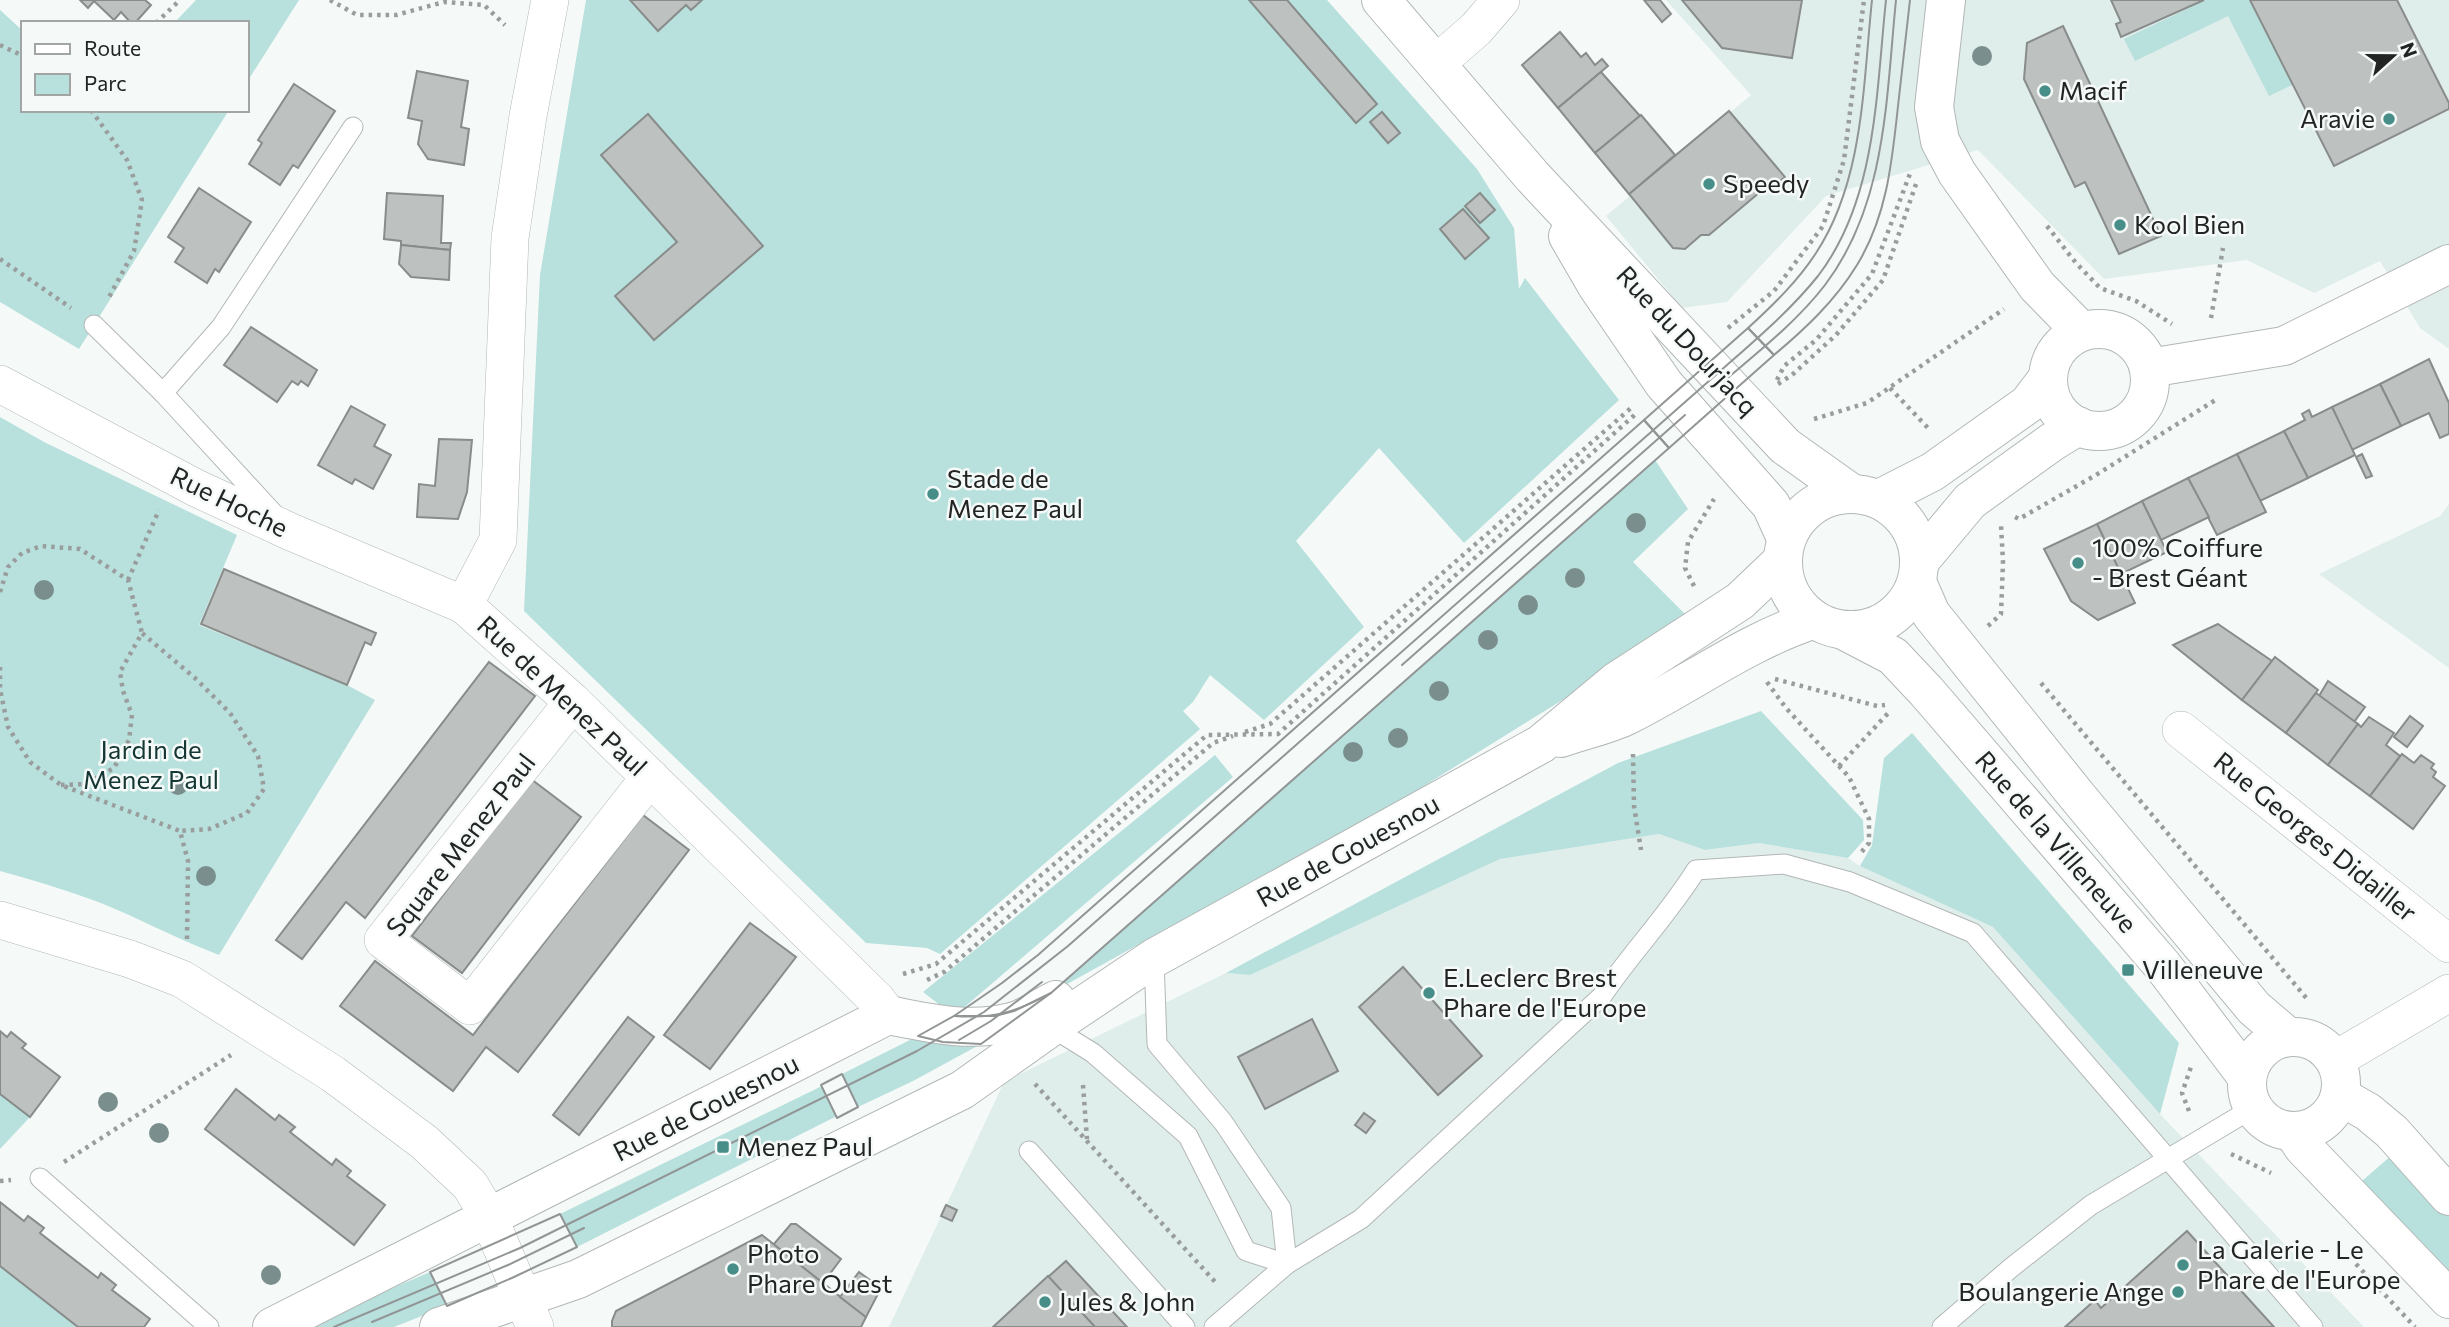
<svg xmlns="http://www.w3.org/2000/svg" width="2449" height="1327" viewBox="0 0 2449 1327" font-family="Commissioner,sans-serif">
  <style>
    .built { fill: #dfedeb }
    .green { fill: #b8e0dc }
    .building { fill: #bdc2c1; stroke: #888c8b; stroke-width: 2 }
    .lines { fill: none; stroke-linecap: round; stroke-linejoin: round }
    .lane-casing { stroke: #b2b7b6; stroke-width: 21 }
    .street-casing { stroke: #b2b7b6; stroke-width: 38 }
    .secondary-casing { stroke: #b2b7b6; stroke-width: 40 }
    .path { stroke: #999d9d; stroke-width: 4.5; stroke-dasharray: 3.5 5; stroke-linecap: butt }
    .lane { stroke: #fff; stroke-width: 19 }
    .street { stroke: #fff; stroke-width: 37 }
    .secondary { stroke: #fff; stroke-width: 38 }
    .tram { stroke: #929595; stroke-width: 2 }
    .tree { fill: #7a8f8d }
    .poi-dot { fill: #478e88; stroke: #f5faf9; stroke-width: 2.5 }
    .labels { text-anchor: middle; stroke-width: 5; stroke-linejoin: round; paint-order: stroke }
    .poi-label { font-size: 26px; fill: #232525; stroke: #f5faf9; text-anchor: start }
    .street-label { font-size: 26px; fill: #232525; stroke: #f5faf9 }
    .park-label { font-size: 26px; fill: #153734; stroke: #f5faf9 }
  </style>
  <rect width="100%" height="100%" fill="#f5faf9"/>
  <g class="built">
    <polygon points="1666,0 2449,0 2449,349 2420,328 2380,261 2314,293 2247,260 2104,279 1978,150 1826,196 1727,302 1682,308 1606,216 1751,95"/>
    <polygon points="2449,504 2449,668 2319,574 2440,516"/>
    <polygon points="1659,834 1705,850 1759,843 1848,858 1860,866 1993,927 2160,1114 2364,1327 889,1327 1004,1082 1226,973 1250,975 1500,859"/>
  </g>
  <g class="green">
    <polygon points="196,0 299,0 247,82 247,23 174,23"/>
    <polygon points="586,0 1327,0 1477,169 1514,228 1519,289 1525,278 1619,400 1464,543 1379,448 1296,541 1364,627 1264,720 1210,675 1193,702 1183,711 1200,729 940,954 927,948 866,943 524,611 540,275"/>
    <polygon points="2206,0 2250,0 2294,84 2269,96 2228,16 2135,61 2124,39"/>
    <polygon points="0,10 23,31 23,110 229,110 79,349 0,302"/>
    <path d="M0 417 44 442 237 535 199 625 347 685 375 700 219 955C188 943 159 929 129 915 88 896 43 883 0 871Z"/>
    <polygon points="1655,460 1688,509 1633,562 1687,616 1585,686 1419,789 1051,993"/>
    <polygon points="1761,711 1863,820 1864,840 1848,858 1759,843 1705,850 1659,834 1500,859 1250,975 1226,973 1618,763"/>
    <polygon points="1912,733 2179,1043 2160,1114 1993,927 1860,866 1872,845 1884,758"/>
    <polygon points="1215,755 1233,777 954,1016 923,992"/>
    <polygon points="918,1036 981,1044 913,1081 858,1107 842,1074"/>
    <polygon points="822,1086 837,1116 577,1247 560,1214"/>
    <polygon points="0,1094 30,1117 0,1149"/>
    <polygon points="2393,1154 2449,1216 2449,1272 2362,1181"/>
    <polygon points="0,1266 78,1327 0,1327"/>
    <polygon points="430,1272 447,1306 394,1327 301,1327"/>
  </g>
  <g class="building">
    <polygon points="80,0 145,0 151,5 135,23 131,23 121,12 114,20 94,1 88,8"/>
    <polygon points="630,0 702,0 691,10 686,5 658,31"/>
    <polygon points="1249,0 1287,0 1377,104 1356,123"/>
    <polygon points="1644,0 1660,0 1671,14 1662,22"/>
    <polygon points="1682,0 1802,0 1792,58 1722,48"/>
    <polygon points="2111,0 2204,0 2121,37 2116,24 2121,22"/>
    <polygon points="2250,0 2397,0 2449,103 2449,109 2334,166"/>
    <polygon points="2063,26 2161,236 2119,254 2085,182 2075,187 2024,79 2027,43"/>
    <polygon points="1560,32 1581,57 1586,53 1595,65 1602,59 1608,66 1558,108 1522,65"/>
    <polygon points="417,71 468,81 461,127 469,129 464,165 428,159 418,144 422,121 408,118"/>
    <polygon points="1601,72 1640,116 1595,153 1558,108"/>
    <polygon points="294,84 335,111 298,168 293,165 280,185 249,164 262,143 258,140"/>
    <polygon points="1729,111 1785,177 1768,191 1760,192 1709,235 1701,235 1685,249 1673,248 1629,194"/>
    <polygon points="1382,112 1400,133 1388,143 1370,122"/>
    <polygon points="648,114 763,246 654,340 615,296 677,242 601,155"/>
    <polygon points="1641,115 1675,155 1629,194 1595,153"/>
    <polygon points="199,188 251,222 219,272 215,269 207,283 175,262 184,248 168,237"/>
    <polygon points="387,193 443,196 441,243 451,243 450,250 401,245 401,241 384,239"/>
    <polygon points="1480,193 1495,210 1480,223 1465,206"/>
    <polygon points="1463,209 1489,238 1465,259 1440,229"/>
    <polygon points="401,245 450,250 449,280 411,277 399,264"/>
    <polygon points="251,327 317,370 308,386 301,381 298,385 292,381 277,402 224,365"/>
    <polygon points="2429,359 2449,403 2449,434 2440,438 2429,413 2401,426 2380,384"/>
    <polygon points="2380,384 2401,426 2352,450 2332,407"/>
    <polygon points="351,406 385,425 374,446 391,455 373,489 355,479 352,484 318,465"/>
    <polygon points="2332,407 2355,455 2308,478 2284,431 2305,420 2302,414 2309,410 2312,417"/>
    <polygon points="2284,431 2308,478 2260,501 2237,454"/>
    <polygon points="439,439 472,440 467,492 458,519 417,517 419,484 435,486"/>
    <polygon points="2237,454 2266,512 2217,535 2188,478"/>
    <polygon points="2362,454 2372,476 2366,478 2356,457"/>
    <polygon points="2188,478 2209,517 2161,540 2142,501"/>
    <polygon points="2142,501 2167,552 2121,574 2097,524"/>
    <polygon points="2097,524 2135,603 2098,620 2071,601 2044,549"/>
    <polygon points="224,569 376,633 371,645 365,642 347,685 201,624"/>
    <polygon points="2218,624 2272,661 2242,700 2173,645"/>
    <polygon points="2275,657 2318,690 2286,733 2242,700"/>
    <polygon points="489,662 535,696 365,918 346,902 302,959 276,940"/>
    <polygon points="2328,681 2365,707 2354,722 2319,696"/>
    <polygon points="2316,693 2358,724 2328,765 2286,733"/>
    <polygon points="2410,716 2423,726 2407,747 2394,737"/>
    <polygon points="2369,717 2394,733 2386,745 2400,756 2370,796 2328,765 2358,724 2361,727"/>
    <polygon points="2402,754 2414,763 2421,755 2434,764 2431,768 2436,772 2433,777 2445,786 2413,829 2370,796"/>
    <polygon points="531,779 581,817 462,973 412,936"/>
    <polygon points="643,815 689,850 518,1072 486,1047 453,1091 340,1006 375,961 473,1035"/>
    <polygon points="750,923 796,957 710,1069 664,1035"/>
    <polygon points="1403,967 1482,1056 1438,1095 1359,1007"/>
    <polygon points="628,1017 654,1037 579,1135 553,1115"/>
    <polygon points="1312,1019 1338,1071 1265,1109 1238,1057"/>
    <polygon points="0,1031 7,1037 11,1032 26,1044 22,1048 60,1077 30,1117 0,1094"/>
    <polygon points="236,1089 275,1120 279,1115 295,1127 290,1132 332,1165 336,1159 351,1171 347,1176 385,1205 354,1245 205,1129"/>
    <polygon points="1364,1113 1375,1121 1366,1133 1355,1125"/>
    <polygon points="0,1202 24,1221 28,1216 44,1228 40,1233 98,1278 101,1273 116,1285 112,1290 150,1319 144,1327 78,1327 0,1266"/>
    <polygon points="946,1205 957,1210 952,1221 941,1216"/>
    <polygon points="791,1224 796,1224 841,1259 823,1283 773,1245"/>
    <polygon points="2187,1231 2274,1327 2065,1327 2095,1300 2101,1308"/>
    <polygon points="762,1235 866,1317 861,1327 612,1327 612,1321 616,1311"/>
    <polygon points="1066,1261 1127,1327 1095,1327 1048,1277"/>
    <polygon points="859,1272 881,1288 866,1317 840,1297"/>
    <polygon points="1048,1276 1095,1327 993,1327"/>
  </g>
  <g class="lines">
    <defs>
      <g id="lane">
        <polyline points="94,325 163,393 276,516"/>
        <polyline points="163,393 221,327 353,127"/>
        <polyline points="1154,958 1157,1044 1223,1122 1281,1208 1287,1264"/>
        <polyline points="1051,1027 1093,1053 1188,1136 1246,1251 1287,1264"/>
        <polyline points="1029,1151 1185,1327"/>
        <polyline points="40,1178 209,1327"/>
        <path d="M1214 1327 1287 1264 1361 1219 1602 996C1631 953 1668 915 1696 870L1784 864 1850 882 1973 933 2313 1327"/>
        <polyline points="1942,1327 2012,1267 2091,1205 2253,1108"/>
      </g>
      <g id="street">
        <polyline points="550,0 528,116 510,238 498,540 464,605 573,702 877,1000 888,1015"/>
        <polyline points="1437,63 1476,29 1501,0"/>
        <polyline points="0,384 196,488 291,532 464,605"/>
        <polyline points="573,702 383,940 470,1006 650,777"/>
        <polyline points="2181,730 2449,944"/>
        <polyline points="0,920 130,959 182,979 333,1074 424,1142 470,1185 489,1217 535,1327"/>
        <polyline points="2335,1060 2449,993"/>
      </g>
      <g id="secondary">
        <polyline points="1381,0 1533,177 1785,446 1851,493"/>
        <polyline points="1946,0 1934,107 1940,141 1957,173 2037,286 2081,331"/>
        <polyline points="1568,236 1597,286 1664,384 1771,505 1786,538"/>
        <circle cx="2099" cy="380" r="51"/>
        <polyline points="2149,368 2284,346 2449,264"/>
        <circle cx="1851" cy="562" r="68"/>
        <polyline points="1879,499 1932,472 1959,453 2028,404 2047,379"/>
        <polyline points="1919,562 1970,501 2052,442 2078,426"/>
        <polyline points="1917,582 1931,614 2077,796 2254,1008 2288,1037"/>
        <polyline points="1845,631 1893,656 1926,691 2163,966 2247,1077"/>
        <path d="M1561 738C1583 730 1608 725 1628 715 1690 684 1746 642 1812 620"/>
        <circle cx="2294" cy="1084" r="47"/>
        <polyline points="2340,1096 2368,1112 2392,1132 2449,1196"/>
        <polyline points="2293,1132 2303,1147 2449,1299"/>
        <path d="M272 1327 888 1015C930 1023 969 1033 1012 1022 1027 1018 1042 1007 1056 1000"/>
        <polyline points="439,1327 578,1279 962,1090 1051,1027 1154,958 1541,744 1617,681 1740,601 1782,561"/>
      </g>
    </defs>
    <use href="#lane" class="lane-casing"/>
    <use href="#street" class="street-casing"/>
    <use href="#secondary" class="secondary-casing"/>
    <g class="path">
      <polyline points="330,0 357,15 396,15 444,2 484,5 505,25"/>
      <polyline points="156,23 180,0"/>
      <polyline points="0,45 23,56"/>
      <polyline points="91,110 127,160 142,200 134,251 108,299"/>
      <polyline points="2047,226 2076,263 2100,288 2136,301 2172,324"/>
      <polyline points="0,259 71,308"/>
      <polyline points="2211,318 2223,248"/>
      <polyline points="1728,328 1774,291 1823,226 1844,160 1864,0"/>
      <polyline points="1777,380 1784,366 1816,340 1872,274 1911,171"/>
      <polyline points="1778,384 1792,375 1836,335 1883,280 1916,184"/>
      <polyline points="1890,388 1928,428"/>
      <polyline points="1814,419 1867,403 2004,309"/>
      <polyline points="2015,517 2019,519 2096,475 2217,399"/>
      <polyline points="128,580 159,510"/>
      <polyline points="1694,586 1685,568 1688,542 1714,499"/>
      <polyline points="0,592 8,567 22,553 41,546 80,549 128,580 142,633"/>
      <polyline points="1988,626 2001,614 2003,562 2001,525"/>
      <polyline points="0,667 0,689 8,727 30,762 61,785 180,831 188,861 187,940"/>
      <polyline points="1775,679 1877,706 1885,705"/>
      <polyline points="1767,682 1786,708 1849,777 1869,819 1869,843 1859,855"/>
      <polyline points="2041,683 2308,1000"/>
      <polyline points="1245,732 1270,724 1631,408 1634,408"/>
      <polyline points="1633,754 1634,806 1641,850"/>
      <polyline points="1839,766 1891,710"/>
      <polyline points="61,785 85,784 114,768 129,740 132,715 123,691 120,672 142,633 195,678 230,713 258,756 264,789 247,813 209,829 180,831"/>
      <polyline points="903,974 936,964 1207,735 1278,734 1638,412"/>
      <polyline points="927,980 944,972 1213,743 1233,736"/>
      <polyline points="1035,1084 1218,1285"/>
      <polyline points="1083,1085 1087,1139"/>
      <polyline points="2189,1111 2182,1093 2191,1067"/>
      <polyline points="2231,1154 2271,1173"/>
      <polyline points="64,1162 231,1055"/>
      <polyline points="0,1181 11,1180"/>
      <polyline points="2356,1264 2415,1327"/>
    </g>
    <use href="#lane" class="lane"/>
    <use href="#street" class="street"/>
    <use href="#secondary" class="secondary"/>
    <g class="tram">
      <path d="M1872 0C1863 84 1864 180 1816 253 1798 281 1773 305 1748 328L1774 355C1805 329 1835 301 1857 265 1887 216 1892 162 1898 106 1902 71 1906 35 1910 0"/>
      <polygon points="1748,328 1774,355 1669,448 1644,420"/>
      <path d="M1717 387C1754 355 1795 324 1825 285 1887 203 1886 98 1896 0"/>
      <path d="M1644 420 1669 448 1051 993C1017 1012 994 1019 954 1016L1002 983 1038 955Z"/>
      <polyline points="1402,665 1685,415"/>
      <polygon points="1051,993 981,1044 943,1042 918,1036 954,1016 995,1016 1014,1011"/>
      <polyline points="959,1040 991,1021 1042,982"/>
      <polygon points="842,1074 858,1107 837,1118 821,1085"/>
      <polygon points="560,1214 577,1247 514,1277 447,1306 430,1272"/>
      <polyline points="372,1322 508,1265 584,1228"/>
      <path d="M334 1327 520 1248 917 1051 984 1012 1068 946 1718 373C1753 342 1789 312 1818 276 1877 199 1876 93 1886 0"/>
    </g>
  </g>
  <g class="tree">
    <circle cx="1982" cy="56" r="10"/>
    <circle cx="1636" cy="523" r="10"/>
    <circle cx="1575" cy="578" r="10"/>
    <circle cx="44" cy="590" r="10"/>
    <circle cx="1528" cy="605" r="10"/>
    <circle cx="1488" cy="640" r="10"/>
    <circle cx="1439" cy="691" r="10"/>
    <circle cx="1398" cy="738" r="10"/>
    <circle cx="1353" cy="752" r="10"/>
    <circle cx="178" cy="785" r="10"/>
    <circle cx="206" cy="876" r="10"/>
    <circle cx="108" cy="1102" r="10"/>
    <circle cx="159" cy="1133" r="10"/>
    <circle cx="271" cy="1275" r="10"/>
  </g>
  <g class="poi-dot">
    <circle cx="2045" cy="91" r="7"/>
    <circle cx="2389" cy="119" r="7"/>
    <circle cx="1709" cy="184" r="7"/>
    <circle cx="2120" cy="225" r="7"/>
    <circle cx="933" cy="494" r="7"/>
    <circle cx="2078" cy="563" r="7"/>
    <rect x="2121" y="963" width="14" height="14" rx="3.5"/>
    <circle cx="1429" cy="993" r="7"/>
    <rect x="716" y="1140" width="14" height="14" rx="3.5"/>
    <circle cx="2183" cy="1265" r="7"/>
    <circle cx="733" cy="1269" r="7"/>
    <circle cx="2178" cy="1292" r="7"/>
    <circle cx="1045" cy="1302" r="7"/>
  </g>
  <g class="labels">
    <g class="poi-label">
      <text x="2059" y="100">Macif</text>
      <text x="2375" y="128" text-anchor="end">Aravie</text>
      <text x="1723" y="193">Speedy</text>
      <text x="2134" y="234">Kool Bien</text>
      <text x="947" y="488">Stade de<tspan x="947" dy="30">Menez Paul</tspan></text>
      <text x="2092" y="557">100% Coiffure<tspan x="2092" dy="30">- Brest Géant</tspan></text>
      <text x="2142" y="979">Villeneuve</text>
      <text x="1443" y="987">E.Leclerc Brest<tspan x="1443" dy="30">Phare de l'Europe</tspan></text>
      <text x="737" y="1156">Menez Paul</text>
      <text x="2197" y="1259">La Galerie - Le<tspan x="2197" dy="30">Phare de l'Europe</tspan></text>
      <text x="747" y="1263">Photo<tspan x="747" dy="30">Phare Ouest</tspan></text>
      <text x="2164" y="1301" text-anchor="end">Boulangerie Ange</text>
      <text x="1059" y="1311">Jules &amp; John</text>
    </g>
    <g class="street-label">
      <text transform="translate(1687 341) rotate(47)" y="9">Rue du Dourjacq</text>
      <text transform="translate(229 502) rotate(26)" y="9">Rue Hoche</text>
      <text transform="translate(562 696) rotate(43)" y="9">Rue de Menez Paul</text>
      <text transform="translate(2315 837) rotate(39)" y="9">Rue Georges Didailler</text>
      <text transform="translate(2056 842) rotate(49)" y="9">Rue de la Villeneuve</text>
      <text transform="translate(461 845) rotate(-52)" y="9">Square Menez Paul</text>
      <text transform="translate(1348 851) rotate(-29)" y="9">Rue de Gouesnou</text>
      <text transform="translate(706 1108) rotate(-27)" y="9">Rue de Gouesnou</text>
    </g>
    <g class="park-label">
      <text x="151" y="759">Jardin de<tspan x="151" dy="30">Menez Paul</tspan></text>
    </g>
  </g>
  <rect x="21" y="21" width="228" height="91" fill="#f5faf9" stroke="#a1a5a4" stroke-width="2"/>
  <rect x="35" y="44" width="35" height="10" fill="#ffffff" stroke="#a1a5a4" stroke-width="2"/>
  <text x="84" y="56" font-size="21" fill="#232525">Route</text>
  <rect x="35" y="74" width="35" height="21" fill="#b8e0dc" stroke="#a1a5a4" stroke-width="2"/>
  <text x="84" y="91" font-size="21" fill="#232525">Parc</text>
  <g transform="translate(2393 56) rotate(69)" stroke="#f5faf9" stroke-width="5" paint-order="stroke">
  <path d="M0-5L12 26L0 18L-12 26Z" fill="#232525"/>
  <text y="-10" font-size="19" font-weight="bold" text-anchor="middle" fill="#232525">N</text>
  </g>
</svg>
